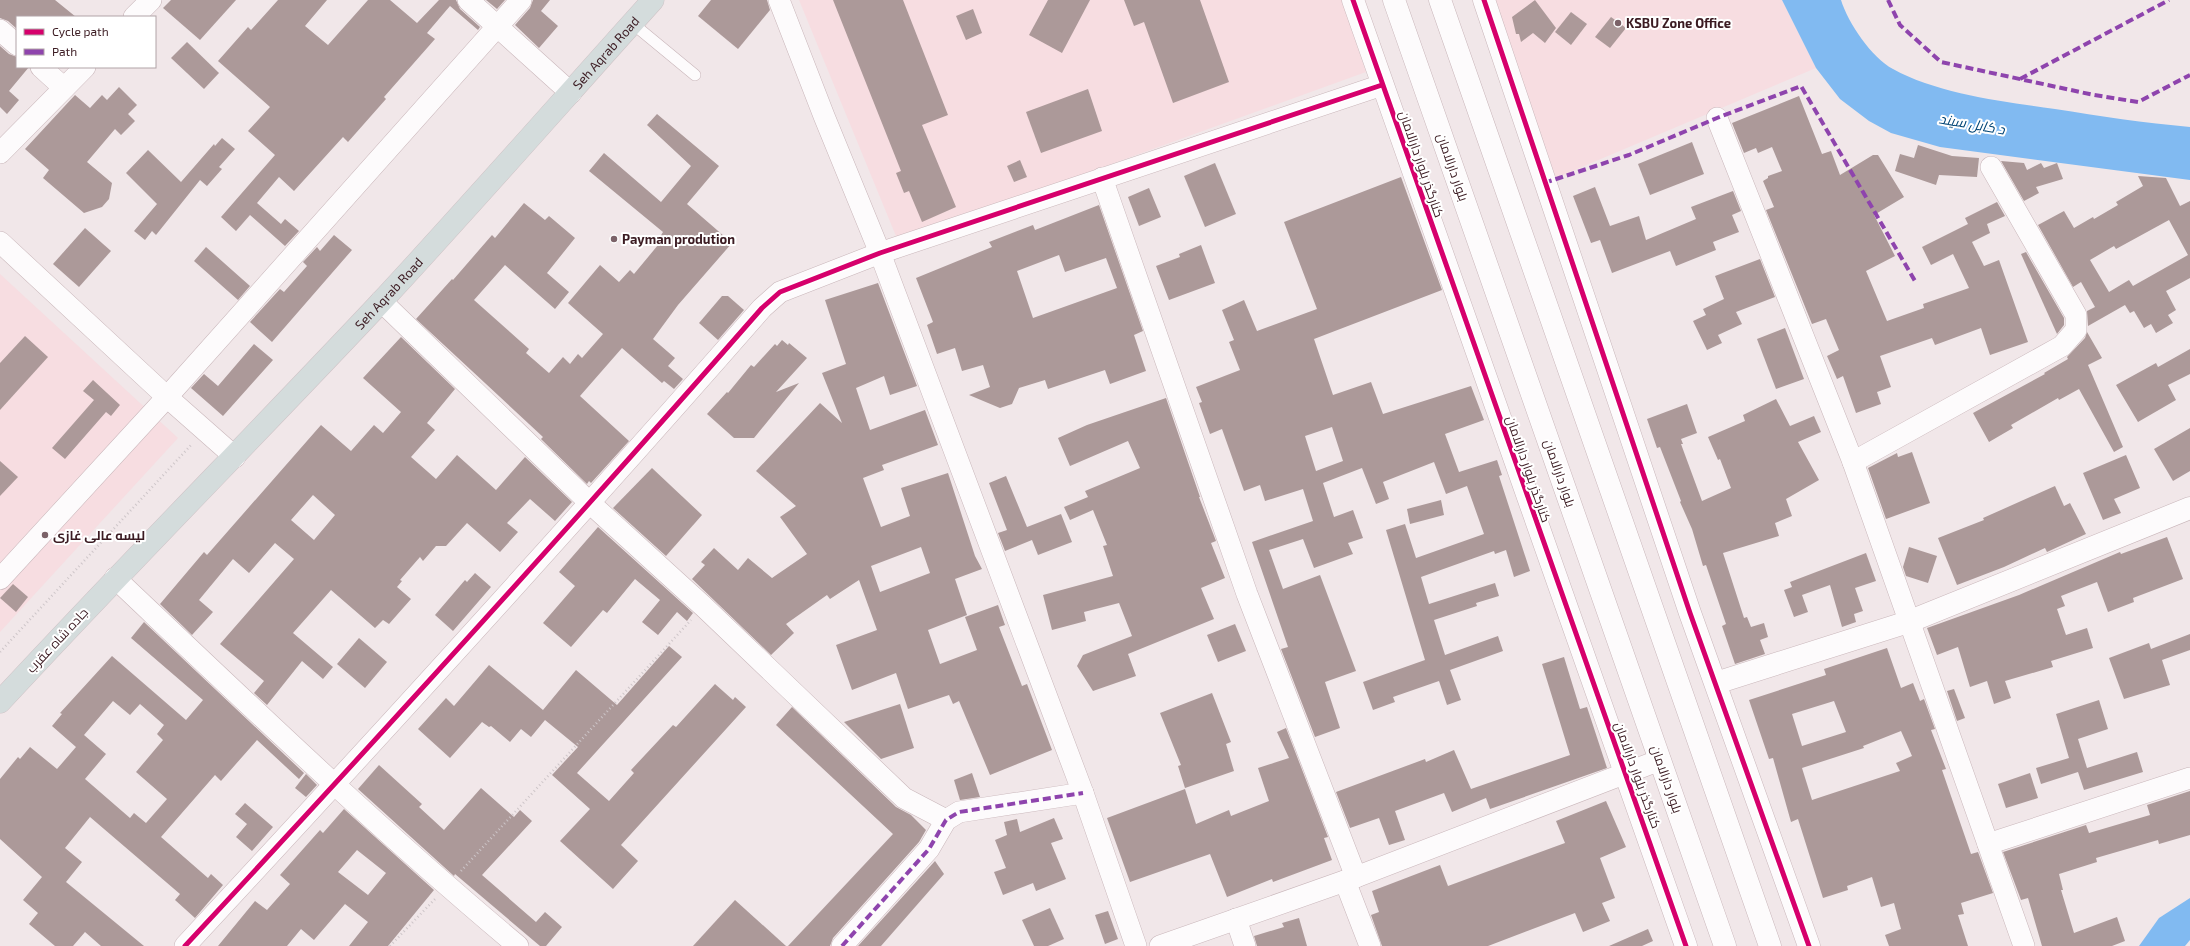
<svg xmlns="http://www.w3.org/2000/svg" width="2190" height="946" viewBox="0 0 2190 946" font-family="'Exo 2',Cairo,sans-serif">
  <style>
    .built { fill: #f7dde1 }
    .water { fill: #81baf1 }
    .building { fill: #ac9999; fill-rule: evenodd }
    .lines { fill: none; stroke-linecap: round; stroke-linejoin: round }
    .service-casing { stroke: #c9b6ba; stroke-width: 12 }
    .minor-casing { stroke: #c9b6ba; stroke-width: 22 }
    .tertiary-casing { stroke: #c9b6ba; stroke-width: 23 }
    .secondary-casing { stroke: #c9b6ba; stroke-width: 23 }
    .trunk-casing { stroke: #cfc4c7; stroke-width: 23 }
    .path { stroke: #cdc5c8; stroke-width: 2.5; stroke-dasharray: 1 3; stroke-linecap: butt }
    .service { stroke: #fdfbfc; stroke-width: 11 }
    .minor { stroke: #fdfbfc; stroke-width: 21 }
    .tertiary { stroke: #fdfbfc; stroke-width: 22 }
    .secondary { stroke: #fdfbfc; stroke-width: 22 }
    .trunk { stroke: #d4dcdc; stroke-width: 22 }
    .quiet { stroke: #8e44ad; stroke-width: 4; stroke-dasharray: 8 4; stroke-linecap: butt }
    .cycleway-casing { stroke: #fff; stroke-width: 8 }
    .cycleway { stroke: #d6006c; stroke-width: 5 }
    .poi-dot { fill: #7b6268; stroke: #fff; stroke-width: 1.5 }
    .labels { text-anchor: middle; stroke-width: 4; stroke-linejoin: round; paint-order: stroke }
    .poi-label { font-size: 13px; font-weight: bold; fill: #3b1b22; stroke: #fff; text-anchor: start }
    .street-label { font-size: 13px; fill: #3b1b22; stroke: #fff }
    .water-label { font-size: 14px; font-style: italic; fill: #004475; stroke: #fff }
  </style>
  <rect width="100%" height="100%" fill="#f1e7e9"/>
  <g class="built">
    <polygon points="799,0 1342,0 1366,72 898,241"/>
    <polygon points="1484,0 1782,0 1816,68 1544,183"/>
    <polygon points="0,274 178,438 0,632"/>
  </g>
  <g class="water">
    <path d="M1782 0H1841C1848 23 1872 58 1893 69 1938 94 2005 102 2055 109 2099 116 2145 123 2190 127V180L1940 147 1891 133 1869 121 1840 99 1816 68Z"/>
    <polygon points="2190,898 2190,940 2185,946 2139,946 2159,918"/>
  </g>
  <g class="building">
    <polygon points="0,0 55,0 76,17 17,17 17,29 8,21 0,18"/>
    <polygon points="171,0 236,0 200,40 163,8"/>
    <polygon points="278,0 327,0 305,26 328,45 368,0 390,0 417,23 439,0 456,0 460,9 480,27 478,30 450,6 427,33 435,39 384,97 386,99 348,142 343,137 294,191 279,177 257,203 281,224 285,219 299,231 285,246 250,215 236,231 221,217 275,155 248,131 270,107 218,61 248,27 251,30"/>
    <polygon points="486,0 505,0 497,9"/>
    <polygon points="533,0 550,0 541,11 558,26 539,48 515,25 530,8"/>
    <polygon points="711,0 767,0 770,10 738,49 698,16"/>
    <polygon points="833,0 903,0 948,115 922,125 956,207 922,222 909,191 904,193 896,173 901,171"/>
    <polygon points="1048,0 1090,0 1062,53 1029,35"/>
    <polygon points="1124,0 1200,0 1229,82 1173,103 1144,22 1134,26"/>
    <polygon points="1535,0 1556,28 1545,43 1533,33 1521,42 1519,34 1516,34 1512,17"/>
    <polygon points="973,9 982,33 966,40 956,16"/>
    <polygon points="1571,12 1587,24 1571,45 1555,32"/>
    <polygon points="1611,17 1626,28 1610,48 1595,37"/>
    <polygon points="187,42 219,73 204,89 171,58"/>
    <polygon points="0,46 9,54 17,57 17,67 29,67 9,91 19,100 7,114 0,107"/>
    <polygon points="119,87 137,105 128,114 135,121 121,135 115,129 87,162 112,183 109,199 102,207 84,213 43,178 49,170 25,149 75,95 90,108 102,95 107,100"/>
    <polygon points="1088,89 1102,131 1041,153 1026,112"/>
    <polygon points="1799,96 1822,154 1831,151 1840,175 1873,155 1878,155 1904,197 1874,215 1895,256 1866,271 1887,321 1924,308 1923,304 1969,288 1953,254 1931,265 1922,247 1968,224 1965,218 1997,202 2005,216 1987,224 1990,233 1972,242 1984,266 1999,260 2028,342 1990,355 1981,328 1935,345 1932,338 1880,356 1891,387 1877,392 1881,404 1856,413 1843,376 1837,379 1827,356 1839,350 1826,319 1812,324 1766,210 1774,207 1763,181 1768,178 1768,176 1782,171 1772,147 1758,153 1756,148 1744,153 1732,123"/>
    <polygon points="657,114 719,166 687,204 732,243 678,305 653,339 675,358 668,366 683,379 674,389 664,381 662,383 622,348 580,396 629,441 591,483 589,481 587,484 541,439 543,437 416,319 452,279 453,280 492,235 495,238 524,203 545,220 549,216 575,238 547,273 569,292 555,309 505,265 474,300 529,349 526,353 549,373 563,357 570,364 578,354 582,358 603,334 568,303 600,265 619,282 630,270 634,274 663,239 660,237 663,232 589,171 604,153 661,202 691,166 647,125"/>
    <polygon points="222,138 235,149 219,167 222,169 207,186 200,180 156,235 152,231 145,240 134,231 157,204 126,173 148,150 181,182 214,144 215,146"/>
    <polygon points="1692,142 1704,174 1650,195 1638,164"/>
    <polygon points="1918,145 1952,156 1979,158 1977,177 1939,175 1936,185 1895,171 1900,154 1914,158"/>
    <polygon points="1020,160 1027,177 1014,182 1007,166"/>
    <polygon points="2001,161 2024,163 2027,170 2041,163 2044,168 2057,163 2063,179 2036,187 2039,193 2024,201"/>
    <polygon points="1215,163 1236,214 1205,227 1184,176"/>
    <path d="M2138 176 2166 178 2180 206 2190 201V278L2166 291 2176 310 2168 315 2173 323 2156 333 2151 324 2144 328 2134 311 2130 313 2125 305 2088 326 2087 311 2095 307 2081 282 2073 287 2038 225 2064 211 2074 228 2093 217 2094 219 2118 205 2116 202 2143 186ZM2169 220 2188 255 2133 286 2129 280 2109 292 2090 260 2114 246 2116 249Z"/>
    <path d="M1401 177 1442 290 1314 339 1333 395 1371 382 1383 414 1471 386 1484 420 1445 434 1459 472 1497 460 1502 475 1499 476 1530 571 1514 577 1506 550 1495 554 1494 551 1421 577 1429 604 1495 583 1499 596 1476 603 1477 606 1434 620 1445 655 1498 636 1503 651 1450 670 1461 700 1447 705 1439 681 1393 697 1395 702 1373 710 1363 682 1425 660 1386 530 1405 524 1416 558 1484 534 1467 486 1446 494 1434 462 1383 482 1389 499 1376 504 1362 468 1323 483 1334 517 1353 510 1363 538 1348 543 1353 554 1314 568 1303 539 1269 550 1283 589 1320 575 1356 671 1325 682 1340 728 1315 737 1281 649 1288 647 1252 542 1313 521 1303 489 1265 501 1260 485 1244 491 1222 429 1210 434 1199 403 1202 402 1196 387 1240 370 1229 342 1234 340 1222 310 1244 300 1257 331 1317 309 1284 222ZM1332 427 1343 461 1316 471 1305 436Z"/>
    <polygon points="1595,187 1610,226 1639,216 1646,240 1696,219 1691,207 1733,191 1741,211 1732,215 1739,232 1713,242 1716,250 1676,266 1670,251 1612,273 1600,240 1591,243 1573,196"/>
    <polygon points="1149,188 1161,217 1139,226 1128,197"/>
    <path d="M1099 205 1143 331 1134 335 1146 371 1110 384 1105 370 1048 389 1045 380 1019 388 1012 404 1000 408 969 395 990 387 983 365 962 371 955 348 937 354 927 325 933 322 916 278 992 247 989 242 1033 225 1035 230ZM1059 255 1065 272 1106 258 1117 288 1033 318 1017 271Z"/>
    <polygon points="85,228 111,251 79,287 53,264"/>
    <polygon points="334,235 352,250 272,342 250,322 280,289 284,292 307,266 303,262 317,247 320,251"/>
    <polygon points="1201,245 1215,283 1169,300 1156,266 1180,257 1179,254"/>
    <polygon points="206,247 250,286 238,300 194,261"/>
    <polygon points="2026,252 2064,318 2064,325 2057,334 2021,254"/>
    <polygon points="1760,259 1775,297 1736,312 1742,324 1718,335 1722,343 1707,350 1693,321 1706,315 1703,309 1724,299 1715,276"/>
    <path d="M878 283 917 386 890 395 884 376 856 388 870 430 925 410 938 445 882 465 884 470 863 478 881 527 910 516 901 488 948 473 975 556 982 569 955 579 967 615 928 630 940 664 977 650 965 617 998 605 1005 625 999 627 1022 686 1027 684 1052 750 990 775 959 701 953 704 949 695 908 709 896 673 852 690 836 645 877 630 859 580 830 599 827 595 786 624 794 633 771 655 692 579 705 565 701 562 714 548 738 570 748 558 772 578 807 554 780 517 796 506 756 471 820 403 842 423 822 373 846 364 825 300ZM921 547 930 573 880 592 871 566Z"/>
    <polygon points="722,296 728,296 744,310 718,340 699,323"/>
    <polygon points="1785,328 1804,379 1776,389 1757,339"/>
    <polygon points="2087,332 2102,358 2088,365 2123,447 2114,452 2079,389 2059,400 2058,398 2011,425 2013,428 1989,442 1973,413 2045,374 2044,373 2068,359 2067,357 2085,338"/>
    <polygon points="25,336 48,357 0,410 0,363"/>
    <path d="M401 337 455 389 427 423 435 430 411 457 436 479 457 455 496 490 525 457 572 502 555 521 530 499 507 523 518 532 500 552 467 523 446 546H436L423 561 420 557 400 580 402 581 397 587 411 599 389 624 383 620 375 628 331 590 293 633 333 667 323 679 302 661 267 705 254 693 264 681 220 644 294 559 275 543 249 573 233 559 199 600 213 612 192 635 160 604 204 552 207 555 321 425 351 451 374 425 383 433 401 412 363 378ZM313 495 335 515 314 540 291 520Z"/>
    <polygon points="782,340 788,345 789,343 807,358 776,392 799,383 754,438 734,438 707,414 727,392 728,393 751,365 754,367 775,344 777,346"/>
    <polygon points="254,344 273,360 223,416 191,388 204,374 218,386"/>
    <polygon points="2190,349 2190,374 2168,385 2176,400 2138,422 2116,385 2156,363 2158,367"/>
    <polygon points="93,380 120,405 111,416 106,412 65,459 52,448 94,400 83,391"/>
    <polygon points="1166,398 1200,497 1199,497 1216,541 1211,543 1225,578 1201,588 1214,619 1128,654 1136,676 1093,691 1077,666 1083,655 1132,636 1119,603 1084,612 1086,621 1052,630 1043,595 1113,576 1103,546 1107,545 1093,510 1070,520 1064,507 1088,497 1085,491 1140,468 1128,441 1070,466 1058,438 1087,425"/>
    <polygon points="1776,399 1790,426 1814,416 1821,432 1798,442 1819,480 1786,499 1792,516 1775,523 1779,536 1723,553 1744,618 1747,617 1751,627 1764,623 1768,637 1760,640 1765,654 1735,664 1722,626 1726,624 1706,565 1703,566 1692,529 1680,502 1681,501 1660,447 1657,448 1647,419 1687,404 1697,433 1681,439 1683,444 1681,444 1702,501 1731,488 1720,459 1718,460 1708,437 1745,421 1743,415"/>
    <polygon points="2190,428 2190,471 2173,481 2154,449"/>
    <polygon points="1912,452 1930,503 1886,519 1868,468 1897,453 1898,457"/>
    <polygon points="2126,455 2140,488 2114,499 2121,513 2103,520 2083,473"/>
    <polygon points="0,461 18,477 0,496"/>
    <polygon points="652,468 702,515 666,556 613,508"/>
    <polygon points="1006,476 1027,527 1061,514 1072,542 1038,555 1032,540 1005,551 998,533 1007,530 989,483"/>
    <polygon points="2055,486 2064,506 2070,503 2086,534 2047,552 2045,548 2004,567 1957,585 1938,538 1984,520 1983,518"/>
    <polygon points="1441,500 1444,515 1410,524 1407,509"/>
    <polygon points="598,527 693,613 687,621 677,612 658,635 642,622 660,600 635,579 607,613 603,610 571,647 543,623 575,586 559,572"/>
    <polygon points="2167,537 2183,579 2133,598 2134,602 2108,612 2097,582 2061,596 2065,606 2057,609 2066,635 2087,628 2093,648 2051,661 2053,667 2005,681 2011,698 1994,704 1987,681 1970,687 1958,647 1937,655 1927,628 2019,595 2120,552 2121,554"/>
    <polygon points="1909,547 1937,556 1928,583 1906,576 1903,567"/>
    <polygon points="1866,553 1876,581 1855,588 1863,611 1854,614 1856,622 1842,627 1830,585 1802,595 1808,612 1794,617 1784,590 1792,587 1790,582"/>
    <polygon points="475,573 491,587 453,631 435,615 465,580 467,582"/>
    <polygon points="13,584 28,597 16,612 0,598"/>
    <path d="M144 622 304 773 299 779 257 740 221 781 215 775 161 837 208 878 211 874 223 885 195 918 175 900 180 894 90 817 65 848 82 862 66 882 144 946H101L85 932 73 946H55L29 924 38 913 23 900 42 877 0 839V779L18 757 20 759 30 747 57 769 76 747 52 726 62 714 60 713 112 656 186 720 203 700 131 638ZM113 701 130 715 140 704 164 725 157 734 163 740 136 772 167 799 146 823 134 813 130 818 85 779 106 754 84 735Z"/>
    <polygon points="1235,624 1246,651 1218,662 1207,635"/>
    <polygon points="2190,634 2190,650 2162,660 2170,685 2124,699 2109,658 2149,643 2151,649"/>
    <polygon points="359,638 387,662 365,688 337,664"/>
    <polygon points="669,646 682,657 577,773 609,801 634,773 631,770 673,725 676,727 715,684 733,700 735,697 746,707 621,845 638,861 613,889 560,841 590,809 552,775 578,747 545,720 531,737 521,729 510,742 491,726 489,727 482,722 450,758 418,729 446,698 454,706 489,665 543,710 576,670 617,705"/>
    <path d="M1887 648 1901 688 1913 683 1920 701 1924 699 1935 729 1931 730 1946 769 1942 770 1971 854 1978 852 1993 893 1961 903 1964 914 1958 915 1968 946H1889L1885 935 1901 929 1894 903 1881 907 1872 877 1847 886 1848 890 1823 898 1798 819 1791 822 1773 758 1769 759 1749 700 1826 675 1824 669ZM1834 701 1846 732 1802 746 1792 714ZM1901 731 1912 756 1896 763 1900 771 1812 800 1802 768 1864 748 1863 746Z"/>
    <polygon points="1564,657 1580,709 1587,707 1607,768 1490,809 1486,798 1452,812 1444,793 1395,811 1405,840 1389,845 1379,818 1350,828 1336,792 1425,759 1426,762 1454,750 1471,789 1570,755 1542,664"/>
    <polygon points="1954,689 1965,718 1957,721 1947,691"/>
    <polygon points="1212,693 1231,742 1226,744 1234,771 1185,788 1178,766 1181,765 1160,713"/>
    <polygon points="2099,700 2108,729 2078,739 2087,768 2137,752 2143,772 2084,790 2078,772 2041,784 2036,768 2069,758 2056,714"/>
    <polygon points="900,704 914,748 881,759 844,722"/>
    <polygon points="792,707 896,807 911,815 926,830 919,842 833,938 830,946 788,946 893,834 776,725"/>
    <polygon points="1286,728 1328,837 1324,838 1332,860 1273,882 1272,879 1227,897 1210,854 1130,882 1107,818 1185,789 1196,824 1229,810 1231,816 1269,801 1258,768 1289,758 1277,732"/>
    <polygon points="379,765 422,804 419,807 444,830 481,788 514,817 520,810 532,821 482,875 536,922 545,912 562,927 546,946 540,946 455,874 454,876 358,789"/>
    <polygon points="972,773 980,797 960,800 954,780"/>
    <polygon points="2030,773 2038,798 2006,808 1998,784"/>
    <polygon points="306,774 317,785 306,797 295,788"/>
    <polygon points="2190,791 2190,835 2159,844 2158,840 2096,858 2097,862 2059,874 2063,890 2061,890 2074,933 2117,917 2125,941 2112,946 2042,946 2028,898 2021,900 2003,852 2086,825 2089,833 2150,815 2147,805"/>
    <polygon points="1606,801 1626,847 1600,858 1615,898 1602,903 1610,921 1583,932 1575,913 1488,946 1382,946 1371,915 1379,912 1372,891 1440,865 1448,886 1565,843 1556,821"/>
    <polygon points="245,803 273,827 252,851 236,837 247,824 235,814"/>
    <path d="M344 809 434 890 388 946H349L368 922 345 904 314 940 301 929 287 946H218L255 901 267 910 290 884 280 875 320 830 323 833ZM357 850 386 873 368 895 338 872Z"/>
    <polygon points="1054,818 1063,839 1051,843 1066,879 1036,891 1033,883 1003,895 994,872 1006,868 995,840 1007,835 1004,822 1017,819 1020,832"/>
    <polygon points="935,861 944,874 881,946 858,946"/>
    <polygon points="735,900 786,946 693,946"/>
    <polygon points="1050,908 1064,939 1048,946 1034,946 1022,920"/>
    <polygon points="1108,911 1118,939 1105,944 1095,915"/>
    <polygon points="1299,918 1307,946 1257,946 1254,936 1284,927 1282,923"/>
    <polygon points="1648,929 1653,941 1642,946 1609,946"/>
  </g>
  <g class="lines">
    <defs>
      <polyline id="service" points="632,23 695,75"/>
      <g id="minor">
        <polyline points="468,0 571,93"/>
        <polyline points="779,0 824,116 880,253 1083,793 1136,946"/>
        <polyline points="134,17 151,0"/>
        <polyline points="0,30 17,45"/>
        <polyline points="41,67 64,88"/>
        <polyline points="1717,118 1853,462 2024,946"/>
        <polyline points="0,153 85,67"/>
        <polyline points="1102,178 1247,594 1356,877"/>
        <polyline points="0,242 167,397 235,457"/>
        <polyline points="381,301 591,504 703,606 904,798 946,820"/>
        <polyline points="1853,462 2062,346 2076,330 2076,315 1991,167"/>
        <path d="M115 578C247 703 378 829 518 946"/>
        <polyline points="0,579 167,397 521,0"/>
        <polyline points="1988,844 2190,778"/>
        <polyline points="1345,881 1370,946"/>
        <polyline points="1236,919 1245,946"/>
        <path d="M185 946C380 736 573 524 762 308L780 292 880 253 1382 85"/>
        <polyline points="842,946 929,849 946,820 959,812 1083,793"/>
        <polyline points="1160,946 1356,877 1660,760"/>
      </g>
      <g id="tertiary">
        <polyline points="1353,0 1686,946"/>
        <polyline points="1484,0 1690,613 1809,946"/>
        <polyline points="1716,683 1908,622 2190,508"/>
      </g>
      <g id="secondary">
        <polyline points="1394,0 1725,946"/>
        <polyline points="1440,0 1770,946"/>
      </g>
      <g id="trunk">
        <path id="s1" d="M0 702C124 568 253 438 379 304 472 204 562 101 653 0"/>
      </g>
    </defs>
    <use href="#service" class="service-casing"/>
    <use href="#minor" class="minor-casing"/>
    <use href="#tertiary" class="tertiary-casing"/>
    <use href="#secondary" class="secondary-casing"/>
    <use href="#trunk" class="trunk-casing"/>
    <g class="path">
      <polyline points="0,652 192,444"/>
      <polyline points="461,871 691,620"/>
      <polyline points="390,946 435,899"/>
    </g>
    <use href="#service" class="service"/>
    <use href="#minor" class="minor"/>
    <use href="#tertiary" class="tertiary"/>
    <use href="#secondary" class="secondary"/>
    <use href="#trunk" class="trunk"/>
    <g class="quiet">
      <polyline points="1888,0 1900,25 1941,62 2094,95 2138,102 2190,75"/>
      <polyline points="2020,79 2169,0"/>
      <polyline points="1544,183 1629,155 1717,118 1801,86 1915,281"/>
      <polyline points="842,946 929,849 946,820 959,812 1083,793"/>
    </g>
    <defs>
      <g id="cycleway">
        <polyline points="1353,0 1686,946"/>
        <polyline points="1484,0 1690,613 1809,946"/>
        <path d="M185 946C380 736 573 524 762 308L780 292 880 253 1382 85"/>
      </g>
    </defs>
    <use href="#cycleway" class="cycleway-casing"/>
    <use href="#cycleway" class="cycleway"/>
  </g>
  <g class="poi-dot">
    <circle cx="1618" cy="23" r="4"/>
    <circle cx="614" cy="239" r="4"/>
    <circle cx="45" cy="535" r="4"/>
  </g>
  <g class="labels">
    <g class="poi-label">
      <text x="1626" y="28">KSBU Zone Office</text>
      <text x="622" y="244">Payman prodution</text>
      <text x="53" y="540">لیسه عالی غازی</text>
    </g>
    <g class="street-label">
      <text dy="5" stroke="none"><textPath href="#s1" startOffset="888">Seh Aqrab Road</textPath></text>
      <text transform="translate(1422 164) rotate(71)" y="5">کنارگذر بلوار دارالامان</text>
      <text transform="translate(1453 167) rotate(71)" y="5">بلوار دارالامان</text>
      <text dy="5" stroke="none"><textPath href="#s1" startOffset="564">Seh Aqrab Road</textPath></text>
      <text transform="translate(1529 469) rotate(71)" y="5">کنارگذر بلوار دارالامان</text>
      <text transform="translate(1560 473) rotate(71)" y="5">بلوار دارالامان</text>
      <text transform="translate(57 640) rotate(-47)" y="5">جاده شاه عقرب</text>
      <text transform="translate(1638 775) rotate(70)" y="5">کنارگذر بلوار دارالامان</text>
      <text transform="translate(1667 779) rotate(71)" y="5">بلوار دارالامان</text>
    </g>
    <g class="water-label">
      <text transform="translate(1972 124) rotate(10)" y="5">د کابل سيند</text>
    </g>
  </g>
  <rect x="16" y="16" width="140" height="52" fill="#ffffff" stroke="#b1a4a7"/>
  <rect x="24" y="29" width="20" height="6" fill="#d6006c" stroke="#b1a4a7"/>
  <text x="52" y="36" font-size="12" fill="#3b1b22">Cycle path</text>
  <rect x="24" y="49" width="20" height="6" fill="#8e44ad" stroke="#b1a4a7"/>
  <text x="52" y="56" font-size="12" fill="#3b1b22">Path</text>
</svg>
